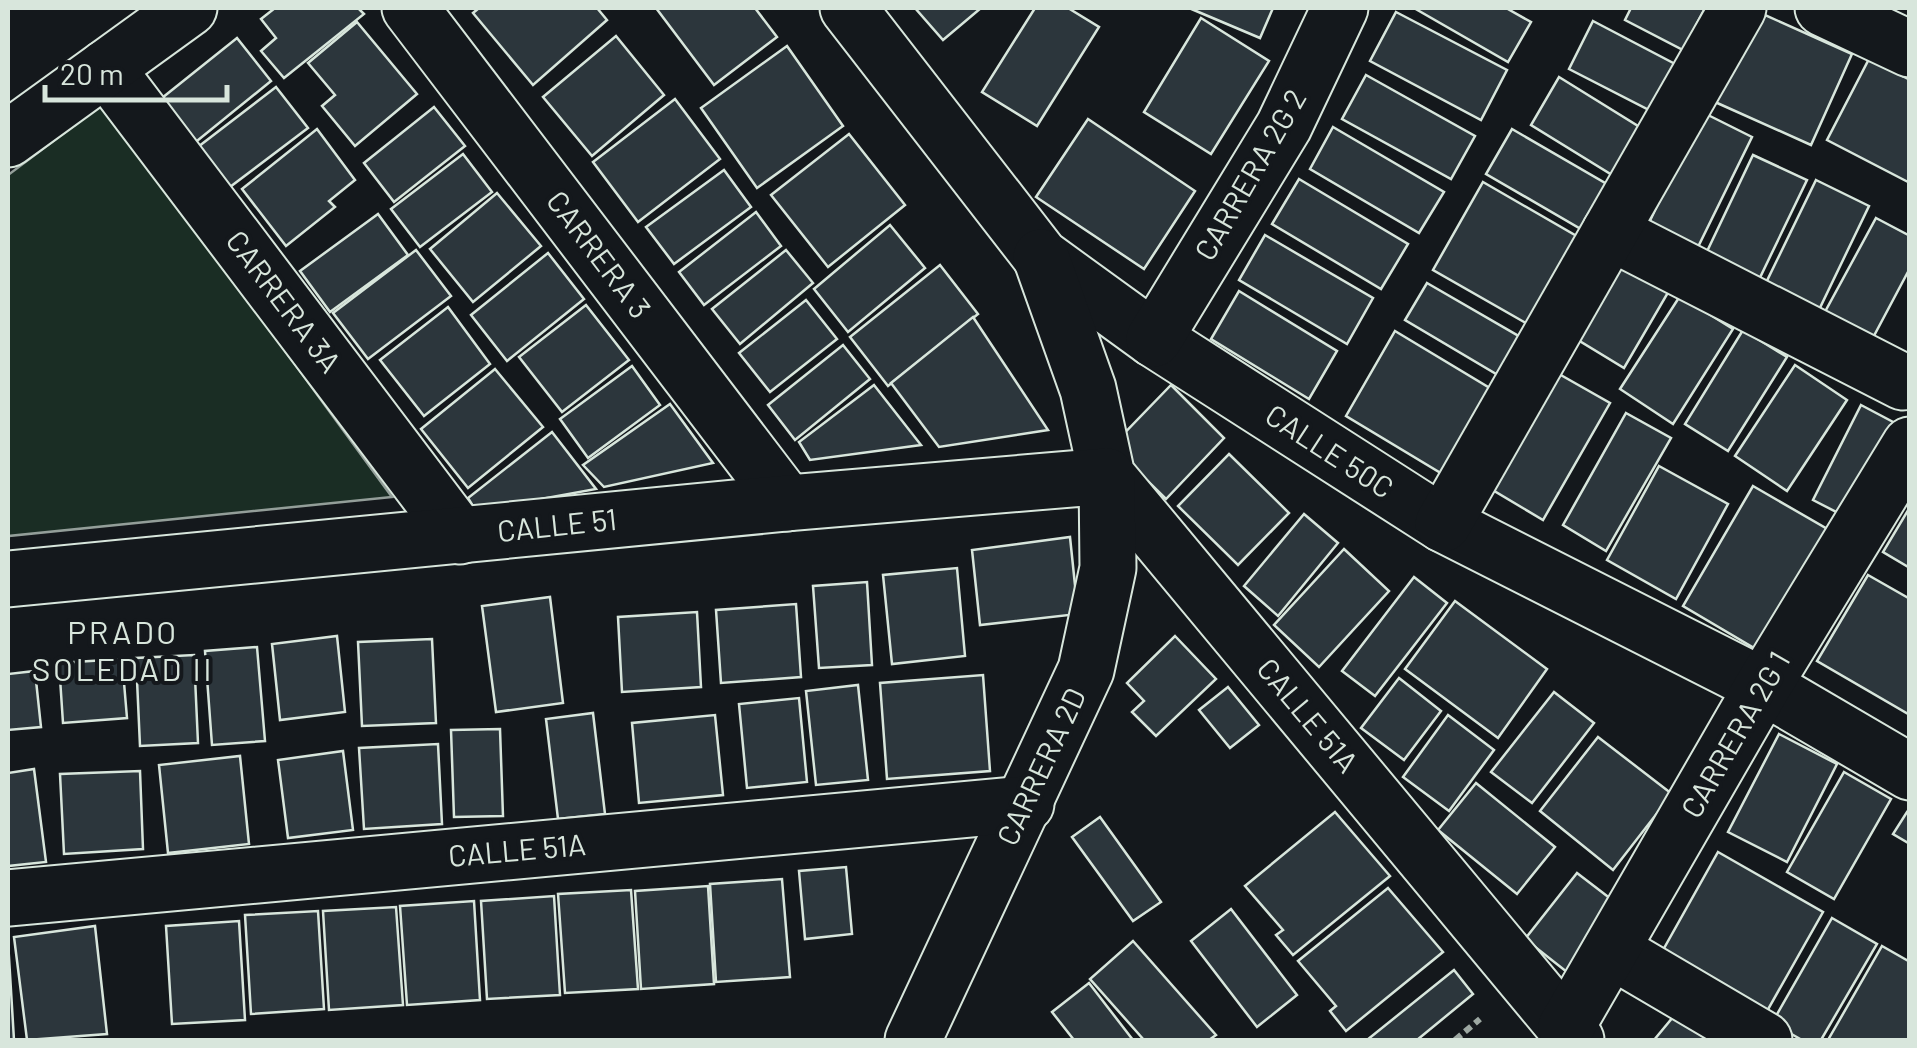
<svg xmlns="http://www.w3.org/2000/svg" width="1917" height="1048" viewBox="0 0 1917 1048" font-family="Barlow,sans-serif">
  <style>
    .green { fill: #1a2d24; stroke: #939e99; stroke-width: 2.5 }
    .building { fill: #2c363c; stroke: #d8e6dc; stroke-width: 2.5 }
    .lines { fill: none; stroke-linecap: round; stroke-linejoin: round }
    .minor-casing { stroke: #d8e6dc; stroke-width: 59 }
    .path { stroke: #9da8a2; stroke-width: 6; stroke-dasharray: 8 5; stroke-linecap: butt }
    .minor { stroke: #14181c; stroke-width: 55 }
    .labels { text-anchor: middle; stroke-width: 8; stroke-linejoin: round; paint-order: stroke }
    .street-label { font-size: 30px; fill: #d8e6dc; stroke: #14181c }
    .neighbourhood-label { font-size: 32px; letter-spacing: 2.5px; fill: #d8e6dc; stroke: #14181c }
  </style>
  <rect width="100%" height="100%" fill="#14181c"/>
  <polygon class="green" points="104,103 392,497 8,536 8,175"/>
  <g class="building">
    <polygon points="275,8 358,8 364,14 284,78 261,51 276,38 261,19"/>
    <polygon points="479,8 597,8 607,20 533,85 473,13"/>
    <polygon points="656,8 755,8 777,37 714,85"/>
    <polygon points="915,8 981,8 943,40"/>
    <polygon points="1035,8 1068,8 1099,27 1037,126 982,92"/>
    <polygon points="1189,8 1273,8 1260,38"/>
    <polygon points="1414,8 1506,8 1531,22 1508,62"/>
    <polygon points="1631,8 1705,8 1683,50 1625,20"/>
    <polygon points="1756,11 1852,54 1811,145 1715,102"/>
    <polygon points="1396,12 1507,70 1481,120 1370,61"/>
    <polygon points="1201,18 1269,61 1211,154 1144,112"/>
    <polygon points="1593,21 1677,65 1653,112 1569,69"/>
    <polygon points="357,22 417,94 355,146 322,106 335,95 308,63"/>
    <polygon points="616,36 664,95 592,156 543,97"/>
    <polygon points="237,38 271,81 192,145 157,102"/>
    <polygon points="787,46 843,126 757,188 701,108"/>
    <polygon points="1869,59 1910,80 1910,183 1827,140"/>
    <polygon points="1366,75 1475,136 1451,179 1342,119"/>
    <polygon points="1559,77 1646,131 1617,178 1531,125"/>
    <polygon points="276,87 308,128 226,190 194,150"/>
    <polygon points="675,99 720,159 638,222 593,162"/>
    <polygon points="434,107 465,146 394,202 364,163"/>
    <polygon points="1702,112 1752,137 1695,253 1646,229"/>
    <polygon points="1088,119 1195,191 1144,269 1036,197"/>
    <polygon points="1333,127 1444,192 1419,233 1310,169"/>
    <polygon points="317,129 355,180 329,201 335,207 286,246 242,189"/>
    <polygon points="1512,129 1612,187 1586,232 1486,174"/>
    <polygon points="849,134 905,205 828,267 771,195"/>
    <polygon points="463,154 492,192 420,247 391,209"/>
    <polygon points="1753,155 1807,180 1754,290 1701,264"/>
    <polygon points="724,170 751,207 674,264 646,227"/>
    <polygon points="1299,179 1408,244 1381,289 1272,224"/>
    <polygon points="1816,180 1869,206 1816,316 1762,291"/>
    <polygon points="1483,182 1580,238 1531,326 1433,270"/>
    <polygon points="497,193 541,246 473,302 430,249"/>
    <polygon points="756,212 781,246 704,305 679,272"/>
    <polygon points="378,214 408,255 330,312 300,271"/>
    <polygon points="1876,218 1910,236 1910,268 1868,347 1820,321"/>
    <polygon points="890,225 925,268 848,332 814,289"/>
    <polygon points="1265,235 1373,298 1347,344 1239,280"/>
    <polygon points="416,250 451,296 368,359 333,313"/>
    <polygon points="786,250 813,283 740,344 712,309"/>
    <polygon points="548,253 584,299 507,361 471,315"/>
    <polygon points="1627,257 1673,284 1624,368 1578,340"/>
    <polygon points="940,265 978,314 888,386 850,337"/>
    <polygon points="1427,283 1529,342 1508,381 1405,320"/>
    <polygon points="1239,291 1337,351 1309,399 1211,339"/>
    <polygon points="1680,296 1733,329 1673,424 1620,389"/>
    <polygon points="806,300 837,339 770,392 739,353"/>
    <polygon points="586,305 629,360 562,412 519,357"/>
    <polygon points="448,307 490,364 424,416 380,360"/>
    <polygon points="973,317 1048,430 939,447 891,383"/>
    <polygon points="1743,330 1787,357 1728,451 1685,424"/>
    <polygon points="1395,331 1498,393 1449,478 1346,416"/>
    <polygon points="843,345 870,379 795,440 768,405"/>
    <polygon points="1795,365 1847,400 1787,491 1735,456"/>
    <polygon points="632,366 660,405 588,458 560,419"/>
    <polygon points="495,369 543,427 468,488 421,429"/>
    <polygon points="1559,374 1610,403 1543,520 1491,489"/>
    <polygon points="874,385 921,445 810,460 799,442"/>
    <polygon points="1171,385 1224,438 1166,499 1112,446"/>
    <polygon points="670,404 713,463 604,487 583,465"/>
    <polygon points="1861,405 1895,423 1848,518 1813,500"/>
    <polygon points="1626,413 1671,438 1606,551 1563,525"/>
    <polygon points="552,432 596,489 476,511 468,498"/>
    <polygon points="1229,454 1289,513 1238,565 1178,506"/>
    <polygon points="1659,466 1728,504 1676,599 1607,560"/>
    <polygon points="1753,486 1836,534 1766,655 1683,606"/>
    <polygon points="1910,507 1910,568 1883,552"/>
    <polygon points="1304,514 1338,543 1278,616 1244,586"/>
    <polygon points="1070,537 1078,614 980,625 972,550"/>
    <polygon points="1344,549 1389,591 1319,667 1274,625"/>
    <polygon points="957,568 965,656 892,664 883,575"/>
    <polygon points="1868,575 1910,599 1910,715 1817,661"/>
    <polygon points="1414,577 1447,603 1375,696 1342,671"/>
    <polygon points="867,582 872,665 819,668 813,586"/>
    <polygon points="550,597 563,703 496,712 482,606"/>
    <polygon points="1455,601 1547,669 1498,738 1405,669"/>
    <polygon points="796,604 801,677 721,683 716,610"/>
    <polygon points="697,612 701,687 622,692 618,617"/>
    <polygon points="337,636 345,712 280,720 272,644"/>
    <polygon points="1175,636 1216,679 1156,736 1132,712 1144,701 1127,683"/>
    <polygon points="432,639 436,723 362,726 358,642"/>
    <polygon points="257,647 265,741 212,745 205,651"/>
    <polygon points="194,655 198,743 140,746 136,658"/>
    <polygon points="122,659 127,718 63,723 59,663"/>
    <polygon points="35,671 41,727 8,730 8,674"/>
    <polygon points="983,675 990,771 887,779 880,683"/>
    <polygon points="1399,678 1441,711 1404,760 1361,728"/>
    <polygon points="858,685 868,780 816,785 806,691"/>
    <polygon points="1228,687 1259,725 1230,748 1199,710"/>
    <polygon points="1554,692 1594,723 1532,803 1491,772"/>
    <polygon points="799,698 807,782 747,788 739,704"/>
    <polygon points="593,713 605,814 558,819 546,719"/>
    <polygon points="715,715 723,795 639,803 632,723"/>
    <polygon points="1448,715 1494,750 1449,811 1403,777"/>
    <polygon points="500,729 503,816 454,817 451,730"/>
    <polygon points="1779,734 1837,764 1787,862 1728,832"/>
    <polygon points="1598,737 1672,794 1613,870 1540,811"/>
    <polygon points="438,744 442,824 364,829 359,748"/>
    <polygon points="343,751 353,830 288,838 278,760"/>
    <polygon points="240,756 249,844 168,853 159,765"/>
    <polygon points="34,769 46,862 8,866 8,773"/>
    <polygon points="140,771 143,849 64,854 60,774"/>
    <polygon points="1844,772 1891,799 1834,899 1787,872"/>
    <polygon points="1476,783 1555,847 1517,894 1438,830"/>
    <polygon points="1335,812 1390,876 1293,955 1276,935 1283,930 1245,886"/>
    <polygon points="1907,812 1910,814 1910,844 1893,834"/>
    <polygon points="1100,817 1161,902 1133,921 1072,837"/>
    <polygon points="1718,852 1823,912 1762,1020 1658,959"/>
    <polygon points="846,867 852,934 805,939 799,871"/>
    <polygon points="1577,873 1624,909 1572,976 1525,939"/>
    <polygon points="782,879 790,977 716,982 710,884"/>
    <polygon points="708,886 714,984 641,989 635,891"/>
    <polygon points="1388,888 1443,952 1346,1031 1330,1011 1336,1006 1298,961"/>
    <polygon points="631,890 638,989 565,993 558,894"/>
    <polygon points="554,896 560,995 487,999 481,901"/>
    <polygon points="474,901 480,1000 407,1005 400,906"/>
    <polygon points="396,907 403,1005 329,1010 323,911"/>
    <polygon points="1231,909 1297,995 1257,1027 1191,941"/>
    <polygon points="318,911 324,1009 251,1014 245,915"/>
    <polygon points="1832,918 1877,944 1821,1040 1802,1040 1772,1023"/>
    <polygon points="239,921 245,1020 172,1024 166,926"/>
    <polygon points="95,926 107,1034 27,1040 14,937"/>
    <polygon points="8,941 14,1040 8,1040"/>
    <polygon points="1133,941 1216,1035 1209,1040 1144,1040 1090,979"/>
    <polygon points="1882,946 1910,962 1910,1040 1828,1040"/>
    <polygon points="1454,970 1473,994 1417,1040 1367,1040"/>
    <polygon points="1089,983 1133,1040 1074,1040 1052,1012"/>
    <polygon points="1683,1005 1726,1040 1654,1040"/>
  </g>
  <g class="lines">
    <defs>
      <g id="minor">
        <polyline points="410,8 787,503"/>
        <polyline points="848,8 1041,257 1154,339 1443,524 1763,686 1910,772"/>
        <polyline points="1823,8 1910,49"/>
        <polyline points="106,68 460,536"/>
        <polyline points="8,139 189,8"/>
        <polyline points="1610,232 1903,382"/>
        <polyline points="1041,257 1088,389 1107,476 1576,1040"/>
        <polyline points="1154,339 1284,126 1340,8"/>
        <polyline points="1443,524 1738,8"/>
        <polyline points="8,579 787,503 1107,476 1108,568 1086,670 913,1040"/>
        <polyline points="8,898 1026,804"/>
        <polyline points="1611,950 1764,1040"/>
        <polyline points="1566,1027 1763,686 1910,445"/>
      </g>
    </defs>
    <use href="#minor" class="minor-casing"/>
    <polyline class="path" points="1455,1040 1480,1019"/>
    <use href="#minor" class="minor"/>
  </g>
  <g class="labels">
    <g class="street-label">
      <text transform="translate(1251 175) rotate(-60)" y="10">CARRERA 2G 2</text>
      <text transform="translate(598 255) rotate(53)" y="10">CARRERA 3</text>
      <text transform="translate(283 302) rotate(53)" y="10">CARRERA 3A</text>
      <text transform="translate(1329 452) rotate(33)" y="10">CALLE 50C</text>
      <text transform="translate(557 526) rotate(-6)" y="10">CALLE 51</text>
      <text transform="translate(1307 716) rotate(50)" y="10">CALLE 51A</text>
      <text transform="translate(1736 735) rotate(-60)" y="10">CARRERA 2G 1</text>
      <text transform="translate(1042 767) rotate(-65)" y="10">CARRERA 2D</text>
      <text transform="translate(517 851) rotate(-5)" y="10">CALLE 51A</text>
    </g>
    <g class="neighbourhood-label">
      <text x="123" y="644">PRADO<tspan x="123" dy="37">SOLEDAD II</tspan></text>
    </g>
  </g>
  <rect width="1917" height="1048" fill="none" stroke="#d8e6dc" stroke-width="20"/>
  <path d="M45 85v15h182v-15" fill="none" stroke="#d8e6dc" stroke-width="5"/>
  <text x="60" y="85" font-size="30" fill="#d8e6dc" stroke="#14181c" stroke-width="8" paint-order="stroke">20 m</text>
</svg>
